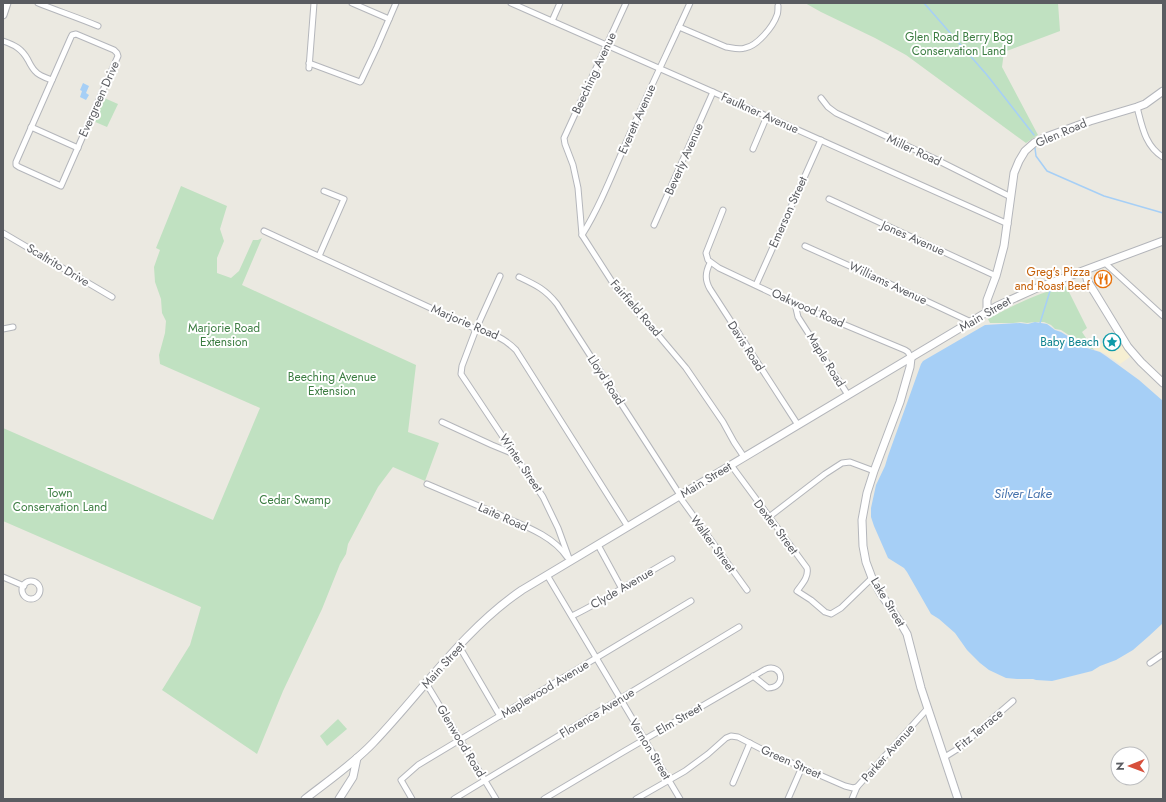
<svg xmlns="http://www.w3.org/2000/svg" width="1166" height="802" viewBox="0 0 1166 802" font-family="Jost,sans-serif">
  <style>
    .green { fill: #c0e1c1 }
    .sand { fill: #f6efd2 }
    .water { fill: #a6cff6 }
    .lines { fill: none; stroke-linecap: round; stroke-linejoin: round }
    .stream { stroke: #a6cff6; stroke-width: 1.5 }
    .minor-casing { stroke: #b4b6bb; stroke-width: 7 }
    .tertiary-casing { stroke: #b4b6bb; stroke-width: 9 }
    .secondary-casing { stroke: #b3b5ba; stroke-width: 9 }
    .minor { stroke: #fff; stroke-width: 5 }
    .tertiary { stroke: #fff; stroke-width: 7 }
    .secondary { stroke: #fff; stroke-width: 7 }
    .labels { text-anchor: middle; stroke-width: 4; stroke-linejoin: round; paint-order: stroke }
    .park-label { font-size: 12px; fill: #3c7d42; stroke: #fff }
    .street-label { font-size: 12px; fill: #5a5c61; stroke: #fff }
    .food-label { font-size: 12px; fill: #c56008; stroke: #fff; text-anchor: end }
    .culture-label { font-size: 12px; fill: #0d838f; stroke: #fff; text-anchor: end }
    .water-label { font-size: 13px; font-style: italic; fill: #4975ae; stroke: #fff }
  </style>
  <rect width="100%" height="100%" fill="#ebe9e1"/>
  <g class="green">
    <polygon points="805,3 1058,3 1060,31 1004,52 1002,67 1038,135 1026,143 906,55 875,38 821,12"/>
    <polygon points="102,97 118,104 107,127 93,121"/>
    <polygon points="181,186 227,206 220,229 224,241 217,258 217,273 231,278 239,271 253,240 258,240 262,238 242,285 416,365 408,432 439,443 425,481 393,467 378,487 348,544 346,554 340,564 322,609 283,691 257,754 162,690 190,645 201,607 3,521 3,428 213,520 260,408 160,364 159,355 165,333 166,321 162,313 161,299 155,282 154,267 160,250 156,248"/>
    <path d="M1066 286 1087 328 1082 332 1094 350 1087 347 1061 330 1055 329 1051 325 1044 322H1035L1027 323 1021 322 1013 323H990L988 319C1013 305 1038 293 1066 286Z"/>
    <polygon points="338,719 347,729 327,746 320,736"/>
  </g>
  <polygon class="sand" points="1115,334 1130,357 1120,364 1106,354 1094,349"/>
  <g class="water">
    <polygon points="83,83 89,86 86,93 89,95 86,100 80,97 82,91 80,90"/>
    <polygon points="1035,322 1047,324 1055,330 1061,332 1087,348 1100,352 1106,356 1139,380 1163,401 1163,623 1149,636 1133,650 1116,660 1100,666 1092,671 1052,681 1036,680 1033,679 1017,679 1006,678 989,670 980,663 967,650 955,633 939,619 931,614 907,572 904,568 888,558 874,526 871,517 871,508 876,485 885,466 888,456 921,364 923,361 985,325 1020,323 1028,324"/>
  </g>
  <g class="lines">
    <g class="stream">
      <polyline points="924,3 987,75 1034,135"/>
      <polyline points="1035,148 1036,156 1047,171 1104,196 1163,213"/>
      <polyline points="1040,323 1050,291"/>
    </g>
    <defs>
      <g id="minor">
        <path d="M38 3C58 11 79 18 98 26"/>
        <polyline points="352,3 389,19"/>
        <polyline points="511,3 713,92 1008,224"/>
        <polyline points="626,3 564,138 565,144 573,165 578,188 582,235 618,291 659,336 686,368 723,422 734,442 744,457"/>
        <polyline points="552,21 560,3"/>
        <path d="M679 27 726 47C733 48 739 50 745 48 757 46 773 27 777 15 778 13 778 9 778 6"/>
        <polygon points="76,34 114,50 117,53 118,56 61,186 19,167 16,165 16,162 71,37 72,35"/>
        <path d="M3 41C15 45 22 49 28 60 30 64 32 68 35 71 39 76 46 78 52 80"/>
        <polyline points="309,63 360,82 361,81 377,47 396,3"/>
        <polyline points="309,68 314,3"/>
        <polyline points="821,98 828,107 836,113 933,158 1011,197"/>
        <path d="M1137 107C1142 126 1145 146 1163 157"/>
        <polyline points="31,127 78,148"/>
        <polyline points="753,149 767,116"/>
        <polyline points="829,199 996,276"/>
        <polyline points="723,210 706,253 708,260 719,268 795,304 905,350 908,352 911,358"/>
        <polyline points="654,225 713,92"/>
        <path d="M264 231 476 329C493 334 503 337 516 350L628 527"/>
        <polyline points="3,233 112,297"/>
        <path d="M582 235C603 201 616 164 633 127 651 86 671 45 690 3"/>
        <polyline points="805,246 890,284 971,322"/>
        <polyline points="319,256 344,199 324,191"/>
        <path d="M710 263C705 273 705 280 710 289L798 425"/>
        <polyline points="1105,263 1163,316"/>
        <polyline points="500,276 476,329 462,366 461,374 543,497 558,528 570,561"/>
        <path d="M519 277C536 285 545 289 557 304L680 495"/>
        <polyline points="756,285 821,140"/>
        <polyline points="795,304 798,317 848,395"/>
        <polyline points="3,329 13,327"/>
        <polyline points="442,422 492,445 514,454"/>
        <path d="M731 465 807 568C809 577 802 584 797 591L811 600 825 612 831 614 841 608 872 578"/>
        <path d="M427 484C450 494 472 503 495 513 519 524 552 534 567 557"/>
        <polyline points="679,496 747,590"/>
        <polyline points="769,517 825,474 842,463 850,462 874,471"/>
        <polyline points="598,545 622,589"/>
        <polyline points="547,575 680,799"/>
        <polyline points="3,577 24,586"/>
        <circle cx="31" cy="590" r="9"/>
        <path d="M572 616C607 599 638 578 672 559"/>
        <polyline points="459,646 500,716"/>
        <polyline points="1150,663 1163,654"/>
        <polyline points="426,683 496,799"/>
        <polyline points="944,757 948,755 956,750 1013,701"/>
        <polyline points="733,783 750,743"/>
        <polyline points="412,799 401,780 418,765 691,601"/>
        <polyline points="454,799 739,627"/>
        <path d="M544 799 623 752 766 669C783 663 787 688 768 688L753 676"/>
        <polyline points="636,799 685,771 708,754 726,738 731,736 738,737 769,753 845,786 853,788 857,787"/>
        <polyline points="788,799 802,767"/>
        <polyline points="852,799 857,787 928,708"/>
      </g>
      <g id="tertiary">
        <polyline points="3,15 7,3"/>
        <polyline points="1085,271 1088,282 1095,293 1128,347 1141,362 1163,383"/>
        <polyline points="987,312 987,300 996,276 1004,246 1014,173 1019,161 1025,151 1034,143 1046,137 1090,121 1137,107 1145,104 1163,91"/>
        <polyline points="911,358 910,367 900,402 874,471 867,493 862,520 863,546 866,562 872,578 881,594 900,622 907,634 921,688 958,799"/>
        <polyline points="339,799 353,777 357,758"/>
      </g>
      <path id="secondary" d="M305 799C328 781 353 764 373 743 422 692 463 630 522 590L997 306 1037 288 1163 241"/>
    </defs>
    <use href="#minor" class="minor-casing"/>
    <use href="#tertiary" class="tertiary-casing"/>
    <use href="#secondary" class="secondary-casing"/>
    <use href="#minor" class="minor"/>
    <use href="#tertiary" class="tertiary"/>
    <use href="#secondary" class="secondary"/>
  </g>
  <defs>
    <symbol id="restaurant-ring" viewBox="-11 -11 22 22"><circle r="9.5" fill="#fff" stroke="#e8710a" stroke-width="1.5"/><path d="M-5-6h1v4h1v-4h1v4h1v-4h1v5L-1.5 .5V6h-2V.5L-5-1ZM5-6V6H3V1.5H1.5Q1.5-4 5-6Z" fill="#e8710a"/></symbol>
    <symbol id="sight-ring" viewBox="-11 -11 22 22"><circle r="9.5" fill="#fff" stroke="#0f9aa8" stroke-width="1.5"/><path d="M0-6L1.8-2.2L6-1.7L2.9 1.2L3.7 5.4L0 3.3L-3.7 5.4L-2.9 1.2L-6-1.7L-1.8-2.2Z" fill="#0f9aa8"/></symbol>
  </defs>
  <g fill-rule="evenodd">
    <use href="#restaurant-ring" x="1093" y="269" width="20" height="20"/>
    <use href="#sight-ring" x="1102" y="332" width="20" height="20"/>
  </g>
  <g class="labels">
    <g class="park-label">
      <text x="959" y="41">Glen Road Berry Bog<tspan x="959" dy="14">Conservation Land</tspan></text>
      <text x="224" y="332">Marjorie Road<tspan x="224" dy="14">Extension</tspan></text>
      <text x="332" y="381">Beeching Avenue<tspan x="332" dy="14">Extension</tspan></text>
      <text x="60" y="497">Town<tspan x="60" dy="14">Conservation Land</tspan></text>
      <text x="295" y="504">Cedar Swamp</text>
    </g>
    <g class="street-label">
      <text transform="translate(594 73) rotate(-65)" y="4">Beeching Avenue</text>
      <text transform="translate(99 99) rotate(-66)" y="4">Evergreen Drive</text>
      <text transform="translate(760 113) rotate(24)" y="4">Faulkner Avenue</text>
      <text transform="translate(637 119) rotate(-66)" y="4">Everett Avenue</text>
      <text transform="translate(1061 133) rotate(-23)" y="4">Glen Road</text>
      <text transform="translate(914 150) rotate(25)" y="4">Miller Road</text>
      <text transform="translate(684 159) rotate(-66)" y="4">Beverly Avenue</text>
      <text transform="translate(788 212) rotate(-66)" y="4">Emerson Street</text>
      <text transform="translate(913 238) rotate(24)" y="4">Jones Avenue</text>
      <text transform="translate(58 265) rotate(31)" y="4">Scaltrito Drive</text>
      <text transform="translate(888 283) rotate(25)" y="4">Williams Avenue</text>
      <text transform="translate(636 308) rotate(49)" y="4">Fairfield Road</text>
      <text transform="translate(808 308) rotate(24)" y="4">Oakwood Road</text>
      <text transform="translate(985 314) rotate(-30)" y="4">Main Street</text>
      <text transform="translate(465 322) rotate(23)" y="4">Marjorie Road</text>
      <text transform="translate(746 346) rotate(57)" y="4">Davis Road</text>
      <text transform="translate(826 360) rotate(58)" y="4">Maple Road</text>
      <text transform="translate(606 380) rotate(57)" y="4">Lloyd Road</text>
      <text transform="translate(521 463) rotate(56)" y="4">Winter Street</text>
      <text transform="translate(706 480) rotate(-31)" y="4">Main Street</text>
      <text transform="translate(503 517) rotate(24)" y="4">Laite Road</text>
      <text transform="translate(776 527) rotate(53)" y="4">Dexter Street</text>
      <text transform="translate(713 544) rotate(54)" y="4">Walker Street</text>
      <text transform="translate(622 588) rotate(-30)" y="4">Clyde Avenue</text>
      <text transform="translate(888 602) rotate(59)" y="4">Lake Street</text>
      <text transform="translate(443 665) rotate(-48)" y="4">Main Street</text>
      <text transform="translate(545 689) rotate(-31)" y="4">Maplewood Avenue</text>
      <text transform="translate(597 713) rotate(-31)" y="4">Florence Avenue</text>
      <text transform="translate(679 719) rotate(-30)" y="4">Elm Street</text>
      <text transform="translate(979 730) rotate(-40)" y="4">Fitz Terrace</text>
      <text transform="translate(461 741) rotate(59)" y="4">Glenwood Road</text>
      <text transform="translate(650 749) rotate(59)" y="4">Vernon Street</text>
      <text transform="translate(888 753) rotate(-48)" y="4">Parker Avenue</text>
      <text transform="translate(791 762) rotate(24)" y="4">Green Street</text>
    </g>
    <g class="food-label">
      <text x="1090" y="276">Greg's Pizza<tspan x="1090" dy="14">and Roast Beef</tspan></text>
    </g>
    <g class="culture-label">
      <text x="1099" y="346">Baby Beach</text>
    </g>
    <g class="water-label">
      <text x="1023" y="498">Silver Lake</text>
    </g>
  </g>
  <rect width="1166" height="802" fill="none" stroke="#5a5c61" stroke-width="8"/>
  <g transform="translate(1130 766) rotate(269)"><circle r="19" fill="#ffffff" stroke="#bdbec0"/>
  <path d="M0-3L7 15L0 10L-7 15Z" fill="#d74f3b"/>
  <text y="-6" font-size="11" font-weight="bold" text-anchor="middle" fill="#5a5c61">N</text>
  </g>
</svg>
